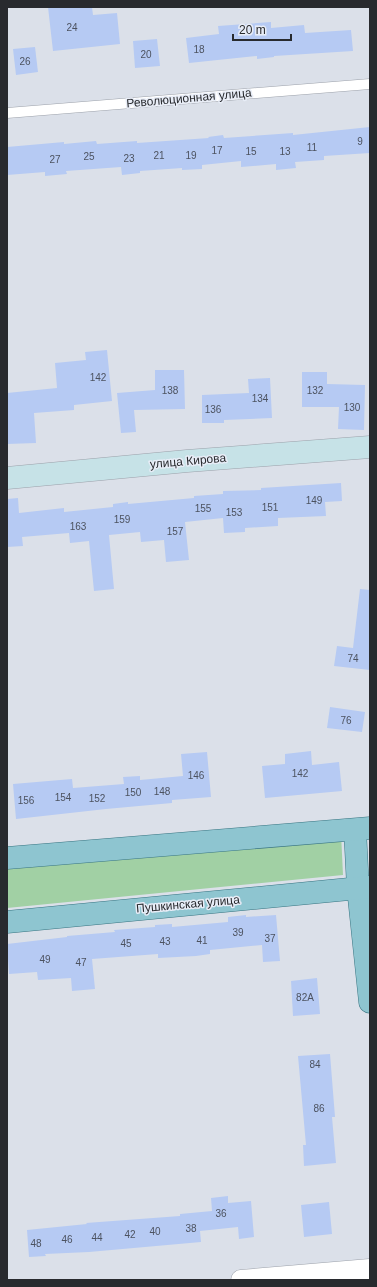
<svg xmlns="http://www.w3.org/2000/svg" width="377" height="1287" viewBox="0 0 377 1287" font-family="Arial,sans-serif">
  <style>
    .green { fill: #a1d0a4 }
    .building { fill: #b6caf3 }
    .lines { fill: none; stroke-linecap: round; stroke-linejoin: round }
    .lane-casing { stroke: #9ca1aa; stroke-width: 11 }
    .street-casing { stroke: #9ca1aa; stroke-width: 21 }
    .secondary-casing { stroke: #9ca1aa; stroke-width: 23 }
    .primary-casing { stroke: #397582; stroke-width: 23 }
    .lane { stroke: #fff; stroke-width: 10 }
    .street { stroke: #fff; stroke-width: 20 }
    .secondary { stroke: #c6e2e7; stroke-width: 22 }
    .primary { stroke: #8ec5d0; stroke-width: 22 }
    .labels { text-anchor: middle; stroke-width: 3; stroke-linejoin: round; paint-order: stroke }
    .number-label { font-size: 10px; fill: #4c525f }
    .street-label { font-size: 12px; fill: #282a2e; stroke: #e8edf7 }
  </style>
  <rect width="100%" height="100%" fill="#dbe0e9"/>
  <polygon class="green" points="341,833 343,875 7,908 7,864"/>
  <g class="building">
    <polygon points="48,7 92,7 93,15 117,13 120,44 53,51"/>
    <polygon points="271,22 271,28 304,25 305,33 351,30 353,51 274,56 274,57 257,59 257,56 189,63 186,38 219,34 218,26"/>
    <polygon points="157,39 160,66 135,68 133,41"/>
    <polygon points="35,47 38,72 16,75 13,49"/>
    <polygon points="370,127 370,153 324,156 324,160 295,162 296,168 276,170 276,164 241,167 241,161 202,165 202,169 182,170 182,168 140,171 140,173 122,175 121,167 66,171 67,174 45,176 45,172 7,175 7,147 64,142 64,144 96,141 97,144 137,141 137,143 209,138 208,137 223,135 224,138 293,133 293,135"/>
    <polygon points="107,350 112,401 74,405 74,410 34,413 36,443 7,444 7,393 57,388 55,363 86,360 85,352"/>
    <polygon points="155,370 184,370 185,409 134,410 136,432 121,433 117,393 155,390"/>
    <polygon points="302,372 327,372 327,384 365,385 364,430 338,429 339,407 302,407"/>
    <polygon points="270,378 272,418 224,420 224,423 202,423 202,395 249,393 248,379"/>
    <polygon points="341,483 342,501 325,502 326,516 278,518 278,526 245,528 245,532 224,533 223,518 185,522 189,560 166,562 164,540 141,542 140,532 109,535 114,589 94,591 89,541 70,543 69,533 22,537 23,546 7,547 7,499 18,498 19,513 64,508 64,512 113,507 113,504 128,502 128,504 194,498 194,496 223,494 223,491 261,490 261,488"/>
    <polygon points="360,589 370,590 370,670 334,666 337,646 353,648"/>
    <polygon points="330,707 365,712 362,732 327,728"/>
    <polygon points="311,751 312,765 339,762 342,791 265,798 262,766 285,764 285,754"/>
    <polygon points="207,752 211,797 172,800 172,803 106,809 16,819 13,784 72,779 73,788 124,784 123,777 140,776 140,780 183,776 181,754"/>
    <polygon points="246,915 246,917 276,915 280,961 263,962 262,945 210,950 210,954 196,956 158,958 158,954 92,959 95,989 72,991 71,978 38,980 37,972 9,974 7,944 67,937 67,936 115,932 114,930 155,927 155,925 172,924 172,927 228,922 228,917"/>
    <polygon points="317,978 320,1014 293,1016 291,981"/>
    <polygon points="330,1054 335,1117 332,1117 336,1163 304,1166 303,1145 306,1145 298,1056"/>
    <polygon points="228,1196 228,1203 251,1201 254,1237 239,1239 238,1227 200,1231 201,1242 89,1252 45,1254 46,1256 29,1257 27,1230 87,1224 86,1223 180,1216 180,1214 212,1211 211,1198"/>
    <polygon points="329,1202 332,1234 304,1237 301,1205"/>
  </g>
  <g class="lines">
    <defs>
      <polyline id="lane" points="7,113 370,84"/>
      <polyline id="street" points="241,1280 370,1269"/>
      <polyline id="secondary" points="7,478 187,461 370,447"/>
      <g id="primary">
        <polyline points="355,830 358,888 370,1002"/>
        <polyline points="7,858 370,828"/>
        <polyline points="7,922 370,887"/>
      </g>
    </defs>
    <use href="#lane" class="lane-casing"/>
    <use href="#street" class="street-casing"/>
    <use href="#secondary" class="secondary-casing"/>
    <use href="#primary" class="primary-casing"/>
    <use href="#lane" class="lane"/>
    <use href="#street" class="street"/>
    <use href="#secondary" class="secondary"/>
    <use href="#primary" class="primary"/>
  </g>
  <g class="labels">
    <g class="number-label">
      <text x="72" y="31">24</text>
      <text x="199" y="53">18</text>
      <text x="146" y="58">20</text>
      <text x="25" y="65">26</text>
      <text x="360" y="145">9</text>
      <text x="312" y="151">11</text>
      <text x="217" y="154">17</text>
      <text x="251" y="155">15</text>
      <text x="285" y="155">13</text>
      <text x="159" y="159">21</text>
      <text x="191" y="159">19</text>
      <text x="89" y="160">25</text>
      <text x="129" y="162">23</text>
      <text x="55" y="163">27</text>
      <text x="98" y="381">142</text>
      <text x="170" y="394">138</text>
      <text x="315" y="394">132</text>
      <text x="260" y="402">134</text>
      <text x="352" y="411">130</text>
      <text x="213" y="413">136</text>
      <text x="314" y="504">149</text>
      <text x="270" y="511">151</text>
      <text x="203" y="512">155</text>
      <text x="234" y="516">153</text>
      <text x="122" y="523">159</text>
      <text x="78" y="530">163</text>
      <text x="175" y="535">157</text>
      <text x="353" y="662">74</text>
      <text x="346" y="724">76</text>
      <text x="300" y="777">142</text>
      <text x="196" y="779">146</text>
      <text x="162" y="795">148</text>
      <text x="133" y="796">150</text>
      <text x="63" y="801">154</text>
      <text x="97" y="802">152</text>
      <text x="26" y="804">156</text>
      <text x="238" y="936">39</text>
      <text x="270" y="942">37</text>
      <text x="202" y="944">41</text>
      <text x="165" y="945">43</text>
      <text x="126" y="947">45</text>
      <text x="45" y="963">49</text>
      <text x="81" y="966">47</text>
      <text x="305" y="1001">82А</text>
      <text x="315" y="1068">84</text>
      <text x="319" y="1112">86</text>
      <text x="221" y="1217">36</text>
      <text x="191" y="1232">38</text>
      <text x="155" y="1235">40</text>
      <text x="130" y="1238">42</text>
      <text x="97" y="1241">44</text>
      <text x="67" y="1243">46</text>
      <text x="36" y="1247">48</text>
    </g>
    <g class="street-label">
      <text transform="translate(189 98) rotate(-5)" y="4">Революционная улица</text>
      <text transform="translate(188 461) rotate(-5)" y="4">улица Кирова</text>
      <text transform="translate(188 904) rotate(-5)" y="4">Пушкинская улица</text>
    </g>
  </g>
  <rect width="377" height="1287" fill="none" stroke="#282a2e" stroke-width="16"/>
  <path d="M233 34v6h58v-6" fill="none" stroke="#282a2e" stroke-width="2"/>
  <text x="239" y="34" font-size="12" fill="#282a2e" stroke="#e8edf7" stroke-width="3" paint-order="stroke">20 m</text>
</svg>
